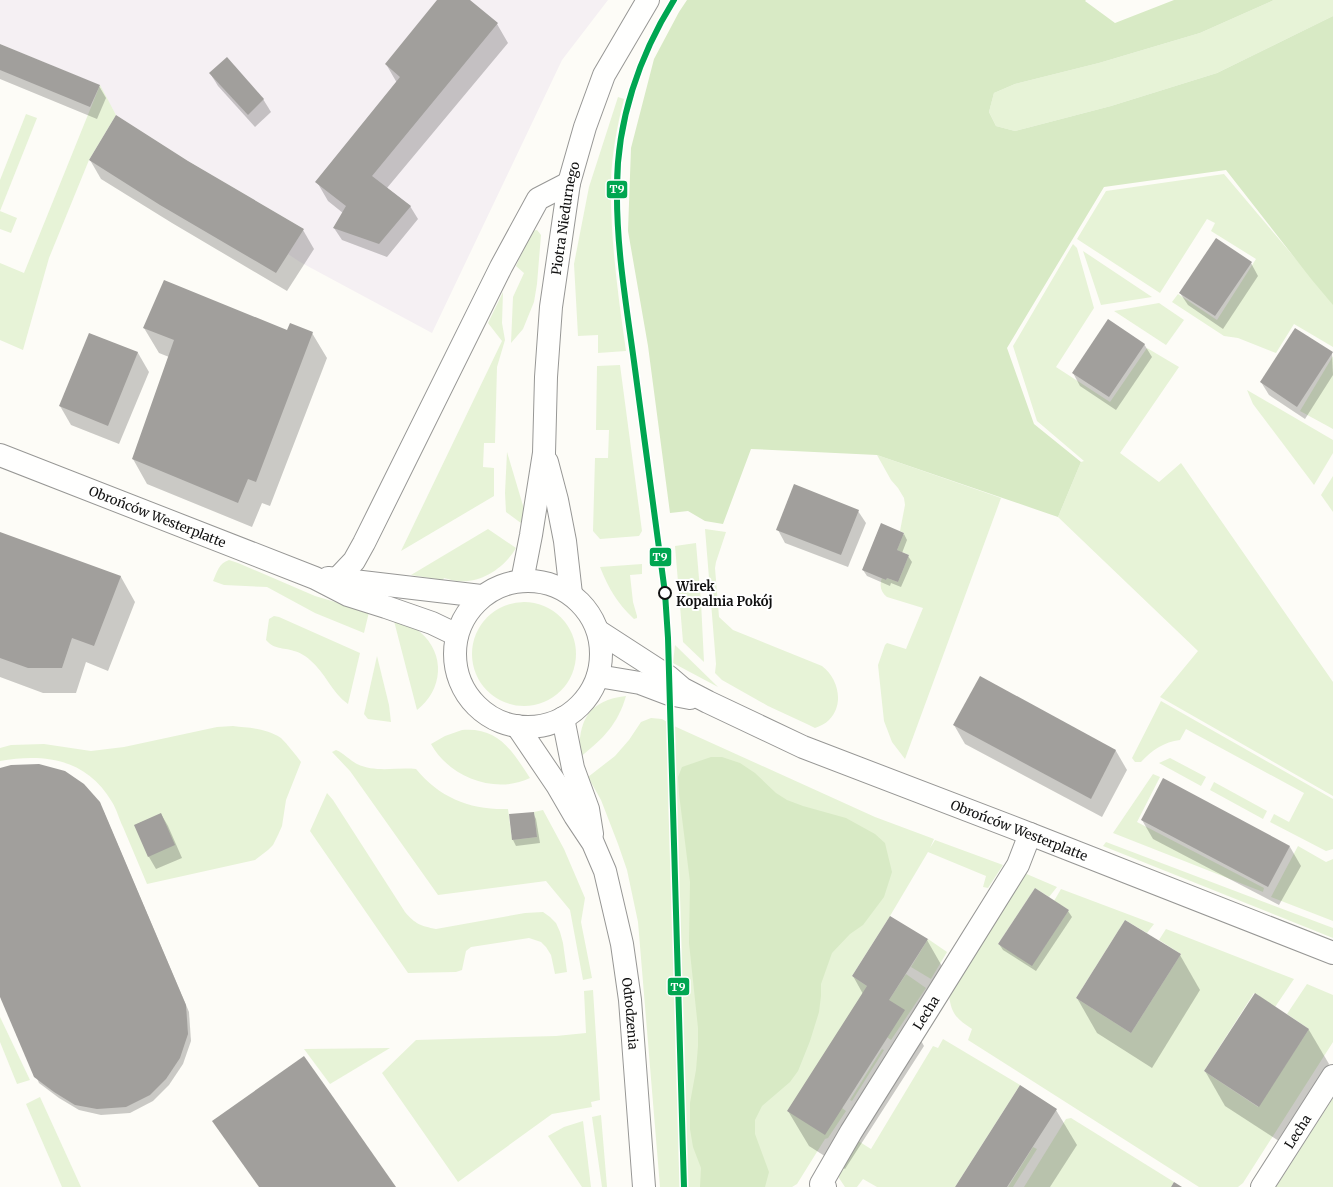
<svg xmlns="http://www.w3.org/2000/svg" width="1333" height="1187" viewBox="0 0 1333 1187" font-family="Merriweather,serif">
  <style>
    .industrial { fill: #f5f0f3 }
    .green { fill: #e7f3d7 }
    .forest { fill: #d8eac5 }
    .shadow { fill: #0003 }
    .building { fill: #a19f9c }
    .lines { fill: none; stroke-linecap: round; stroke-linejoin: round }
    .minor-casing { stroke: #979795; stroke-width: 24 }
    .tertiary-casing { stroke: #979795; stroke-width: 24 }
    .minor { stroke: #fffffe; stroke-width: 22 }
    .tertiary { stroke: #fffffe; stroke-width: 22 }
    .tram-1-casing { stroke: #fff; stroke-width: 9 }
    .tram-1 { stroke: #00a651; stroke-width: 6 }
    .stop-dot { fill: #fff; stroke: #111; stroke-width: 2 }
    .labels { text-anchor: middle; stroke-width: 4; stroke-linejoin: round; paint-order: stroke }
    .street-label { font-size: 13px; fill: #111; stroke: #fff }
    .stop-label { font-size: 13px; font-weight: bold; fill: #111; stroke: #fff; text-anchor: start }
    .line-badge { stroke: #fff; stroke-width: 1.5 }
    .badge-label { font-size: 11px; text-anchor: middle; font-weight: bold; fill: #fff }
  </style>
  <rect width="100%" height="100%" fill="#fdfcf7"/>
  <polygon class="industrial" points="0,0 608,0 562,60 432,333 300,262 288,254 304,229 188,161 116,115 99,85 0,44"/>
  <g class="green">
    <polygon points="1274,0 1333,0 1333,16 1217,73 1111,106 1015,131 996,126 989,112 994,93 1015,84 1099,63 1200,33"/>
    <polygon points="100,85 116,115 89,160 49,258 23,350 0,340 0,263 24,273"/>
    <path d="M618 97 624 99C617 126 612 153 611 181 610 238 618 295 626 351L598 353V335L578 336 574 264 589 187Z"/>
    <polygon points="26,114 37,118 0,211 0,180"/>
    <polygon points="1224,174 1333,303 1333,347 1294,324 1276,353 1238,338 1224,336 1172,302 1178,294 1217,320 1256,259 1211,231 1215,223 1207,219 1160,293 1077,239 1106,191"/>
    <polygon points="0,211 17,218 11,233 0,229"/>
    <polygon points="537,230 541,235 537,284 534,302 523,329 511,343 513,297 524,273 516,266 532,231"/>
    <polygon points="1073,244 1077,248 1094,308 1056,367 1110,402 1147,348 1179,367 1120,453 1159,482 1181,463 1333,682 1333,796 1160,697 1198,651 1058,517 1081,462 1084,461 1037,421 1013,346"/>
    <polygon points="1083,251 1152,297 1101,305"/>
    <polygon points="503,292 502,323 505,340 497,367 495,443 484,443 483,467 494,468 494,496 401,551 502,341 488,323"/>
    <polygon points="1159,303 1184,320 1166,345 1114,311"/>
    <polygon points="1333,356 1333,429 1300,411"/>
    <polygon points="620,365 642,531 639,536 600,539 593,531 595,458 608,458 609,430 596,430 597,366"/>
    <polygon points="1247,390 1333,440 1333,453 1314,485 1253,404"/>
    <polygon points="507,452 524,509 525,526 506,512 505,493"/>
    <path d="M877 455 1001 498 905 759 892 742 884 721 878 665 885 645 887 643 906 649 923 608 887 597C881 592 879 586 882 578L886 580 887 578 898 582 909 555 897 550 904 533 900 531 905 505 904 498 898 488 891 480Z"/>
    <polygon points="1333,476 1333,512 1321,495"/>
    <path d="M488 529 516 548C505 567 482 583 459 581 454 581 449 579 444 578L443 580 411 575Z"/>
    <path d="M705 529 726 532 716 562 715 568 719 617 733 630 822 666C838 678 845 704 829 720 825 724 820 726 815 728L809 725 768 706 722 680 715 673 716 664Z"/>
    <polygon points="696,543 701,602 704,662 683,642 675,546"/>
    <path d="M229 560 238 563 315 596 369 612 364 633 315 613 267 587 224 585 213 581C217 572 219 563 229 560Z"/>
    <path d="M642 564V574L630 575 633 602 637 616V618L634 619C617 603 609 589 600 567Z"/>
    <circle cx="524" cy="654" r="52"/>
    <path d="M274 616 279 617 360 653 348 704C332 693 325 672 310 660 306 656 299 652 294 651 282 647 275 650 266 640L269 619Z"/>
    <path d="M394 621C403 624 413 626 420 632 446 654 443 690 417 710Z"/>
    <polygon points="675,645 718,687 673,663"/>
    <polygon points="377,656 389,705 391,722 368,719 364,714"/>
    <path d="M626 696C618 724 603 739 580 757 577 721 589 700 626 696Z"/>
    <path d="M1161 701 1333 799V849L1326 851 1270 822 1274 814 1289 822 1304 793 1186 729 1180 740C1164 742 1152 750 1141 762H1135L1132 758Z"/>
    <polygon points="651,718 662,719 674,726 875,817 934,839 930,848 935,840 1003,865 988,888 983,887 986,876 928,852 890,916 852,976 867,986 842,1108 846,1111 828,1138 825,1139 797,1184 792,1187 660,1187 638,922 627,870 618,844 601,800 588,777 615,756 629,740 641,722"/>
    <path d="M233 726C249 728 267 728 281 738 288 745 295 754 301 762L286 800 282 826 278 835 273 845 268 850 255 860 147 884C139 865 131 846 123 827 119 819 117 810 112 802 87 759 45 753 0 761V748L11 745 44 744 91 751 124 747 217 727Z"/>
    <path d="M462 730C499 727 512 751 530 778 495 795 449 777 431 744L445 736Z"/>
    <path d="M336 750C344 753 349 760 357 764 376 773 396 767 416 769 440 798 470 810 508 809L512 840 537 837 534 812 543 810 564 849 585 898 581 922 592 978 583 980 570 910 546 881 438 895 350 771 332 752Z"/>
    <polygon points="1170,758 1206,777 1201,786 1159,763"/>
    <polygon points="1153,774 1160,777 1137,822 1264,888 1263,892 1113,833"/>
    <polygon points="1214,782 1267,811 1263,819 1210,790"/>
    <path d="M327 793 333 800 405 912C415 924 421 926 436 929L525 913 543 912 550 917 556 923 560 932 563 943 567 972 555 974 551 955 546 947 541 942 529 938 471 947 466 951 462 970 456 972 408 973 310 831Z"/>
    <polygon points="1106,842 1333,928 1333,938 1103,846"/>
    <polygon points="1298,846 1326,862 1333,859 1333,921 1271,897"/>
    <path d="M1022 872 1057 887 1049 897 1035 888 998 944 1032 965 1069 910 1054 901 1061 889 1154 924 1147 933 1125 920 1076 998 1131 1033 1181 954 1159 940 1166 929 1294 979 1275 1007 1254 993 1204 1071 1258 1107 1309 1029 1287 1014 1307 984 1333 995V1042L1243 1183 1238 1187H1199L968 1040 972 1029C957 1019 951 1014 949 995Z"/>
    <polygon points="928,939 947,952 931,979 911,967"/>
    <polygon points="906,974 926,988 891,1040 887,1037 889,1000"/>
    <polygon points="593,990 600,1100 591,1102 592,1107 552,1114 458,1182 382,1073 416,1040 556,1036 586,1033 584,991"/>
    <polygon points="0,1017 30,1080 17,1084 0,1042"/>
    <polygon points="943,1039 1020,1085 955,1187 877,1187 863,1179 857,1187 845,1187 839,1178 839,1173 855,1139 871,1149 933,1046 938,1048"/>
    <polygon points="390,1048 330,1084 304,1049"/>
    <polygon points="882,1049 884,1050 852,1101 850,1100"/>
    <polygon points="40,1097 81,1187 62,1187 26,1104"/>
    <polygon points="1333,1098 1333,1187 1276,1187"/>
    <polygon points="601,1115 607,1187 602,1187 592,1117"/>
    <polygon points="1071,1118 1174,1182 1171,1187 1024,1187 1066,1119"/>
    <polygon points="583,1121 591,1187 582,1187 548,1136 564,1127"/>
    <polygon points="1033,1147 1037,1149 1013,1187 1008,1187"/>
  </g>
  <g class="forest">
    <polygon points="687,0 1086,0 1085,1 1115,23 1174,0 1274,0 1200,33 1099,63 1015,84 994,93 989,112 996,126 1015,131 1111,106 1217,73 1333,16 1333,305 1312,280 1226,170 1104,187 1007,348 1034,424 1081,462 1058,517 877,455 751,449 723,524 705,521 688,511 670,513 648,346 628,231 631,148 654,59 679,12"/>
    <polygon points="711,757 722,757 740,763 755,773 776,793 787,800 803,806 846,818 875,834 885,843 892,872 884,897 863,925 850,934 832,953 821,984 821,996 819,1012 810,1041 798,1071 790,1082 762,1106 755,1120 755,1134 769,1172 765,1187 700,1187 701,1168 693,1147 690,1129 690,1103 696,1070 698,1046 698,1028 689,943 690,882 679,794 678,777 682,767"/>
  </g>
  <g class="shadow">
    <polygon points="438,0 468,0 497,24 508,43 387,188 410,206 418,219 387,257 342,240 334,228 343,213 328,201 317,182 397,83 386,64"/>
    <polygon points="0,45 99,86 106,98 97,119 0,79"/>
    <polygon points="210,73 263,99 271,112 255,127 218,86"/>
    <polygon points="90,160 187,161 303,230 314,249 287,291 172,223 101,179"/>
    <polygon points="1251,263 1258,276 1223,329 1188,305 1180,293"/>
    <polygon points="144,328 312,333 327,358 270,506 262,503 252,527 147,484 133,459 169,357 159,353"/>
    <polygon points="90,334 138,353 149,372 119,444 71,425 60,406"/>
    <polygon points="1144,344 1152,357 1116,410 1080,386 1073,373"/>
    <polygon points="1332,352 1333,375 1305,419 1269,395 1261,382"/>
    <polygon points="858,511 866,523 848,567 785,543 778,530"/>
    <polygon points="0,533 121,577 135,602 108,671 86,662 76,693 43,693 0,677"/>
    <polygon points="904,534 907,540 902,553 908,556 912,562 901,587 891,583 890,586 867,576 863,570"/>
    <polygon points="954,725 1116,751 1127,770 1102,817 965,744"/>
    <polygon points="0,769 103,810 189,1012 191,1041 183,1064 169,1085 153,1101 130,1113 101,1115 79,1110 59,1098 39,1083 0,995"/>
    <polygon points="533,813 536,819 540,843 516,846 513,840"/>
    <polygon points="161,814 168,826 182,858 156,869 149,857 135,825"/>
    <polygon points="1142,820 1290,847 1301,866 1279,905 1153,839"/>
    <polygon points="1068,911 1072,917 1036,971 1003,950 999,944"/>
    <polygon points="927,940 947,975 914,1028 924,1046 845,1169 809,1146 788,1111 863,994 853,976"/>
    <polygon points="1180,955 1200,990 1152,1068 1097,1033 1077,998"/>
    <polygon points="1255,995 1309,1030 1329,1064 1279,1141 1225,1106 1205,1071"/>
    <polygon points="1056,1110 1077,1145 1050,1187 956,1187"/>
  </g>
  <g class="building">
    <polygon points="437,0 470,0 498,23 372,176 411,206 379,244 333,228 346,206 315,182 400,77 385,64"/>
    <polygon points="0,44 100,85 90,107 0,70"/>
    <polygon points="227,57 264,99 248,115 209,73"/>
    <polygon points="116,115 188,161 304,229 276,273 160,205 89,160"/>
    <polygon points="1216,238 1252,262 1215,316 1179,293"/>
    <polygon points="164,280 287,330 290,323 313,332 256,482 248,479 238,503 132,459 174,340 143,328"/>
    <polygon points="1108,319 1145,344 1109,397 1072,373"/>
    <polygon points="1295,328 1333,352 1297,407 1260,382"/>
    <polygon points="89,333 138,352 108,426 59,406"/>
    <polygon points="794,484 859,510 841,555 776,530"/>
    <polygon points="881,523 904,533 897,550 909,555 898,582 887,578 886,580 862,570"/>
    <polygon points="0,532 121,576 94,646 72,638 62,668 28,668 0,658"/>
    <polygon points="980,676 1116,750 1091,799 953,725"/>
    <polygon points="39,764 65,771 84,784 100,802 186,1005 188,1034 180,1058 166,1079 150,1095 126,1107 97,1109 75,1105 54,1092 34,1077 0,997 0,768 11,765"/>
    <polygon points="1163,778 1290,846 1268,887 1141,820"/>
    <polygon points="534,812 537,837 512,840 509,814"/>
    <polygon points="161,813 175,845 148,857 134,825"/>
    <polygon points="1035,888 1069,910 1032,966 998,944"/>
    <polygon points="890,916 928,939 889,1000 905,1010 825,1135 787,1111 867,986 852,976"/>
    <polygon points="1125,920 1181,954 1131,1033 1076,998"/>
    <polygon points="1255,993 1309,1029 1259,1107 1204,1071"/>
    <polygon points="304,1056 331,1094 396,1187 259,1187 212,1121"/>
    <polygon points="1020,1085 1057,1109 1037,1140 1007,1187 955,1187"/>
    <polygon points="1174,1182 1182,1187 1171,1187"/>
  </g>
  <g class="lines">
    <defs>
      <g id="minor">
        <path id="s1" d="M825 1187 821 1184 851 1132 927 1011 1018 865 1030 834"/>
        <path id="s2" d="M1262 1187 1333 1076"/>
      </g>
      <g id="tertiary">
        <path id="s3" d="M0 455 315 578 348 595 386 607 432 623 457 635"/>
        <polyline points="547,462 557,500 565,541 571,594"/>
        <polyline points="328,578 481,596"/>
        <polyline points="337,579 354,561 364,543 501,267 538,199 569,183"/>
        <path id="s4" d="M522 581 531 535 544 453 546 377 551 307 569 183 585 127 604 75 648 0"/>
        <circle cx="528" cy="654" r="73"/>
        <path id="s5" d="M598 631 669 677 683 689 708 702 803 747 1030 834 1333 953"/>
        <polyline points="598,676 640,683 669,694 690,698"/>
        <polyline points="563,718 573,768 588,809 592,834"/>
        <path id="s6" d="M517 726 557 785 575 816 593 843 605 871 622 944 630 1000 644 1187"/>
      </g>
    </defs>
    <use href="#minor" class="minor-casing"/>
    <use href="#tertiary" class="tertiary-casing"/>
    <use href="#minor" class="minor"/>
    <use href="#tertiary" class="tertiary"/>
    <defs>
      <path id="tram-1" d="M674 0C639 56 617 121 617 187 616 248 627 309 635 369 645 444 655 518 665 593L668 638 684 1187"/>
    </defs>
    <use href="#tram-1" class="tram-1-casing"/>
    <use href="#tram-1" class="tram-1"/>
  </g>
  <circle class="stop-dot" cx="665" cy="593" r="6"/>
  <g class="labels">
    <g class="street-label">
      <text dy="5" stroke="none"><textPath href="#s4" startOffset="366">Piotra Niedurnego</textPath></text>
      <text dy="5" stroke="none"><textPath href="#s3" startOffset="169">Obrońców Westerplatte</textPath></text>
      <text dy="5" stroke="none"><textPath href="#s5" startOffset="468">Obrońców Westerplatte</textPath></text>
      <text dy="5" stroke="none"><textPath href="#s1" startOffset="206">Lecha</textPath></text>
      <text dy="5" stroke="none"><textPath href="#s6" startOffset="315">Odrodzenia</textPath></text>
      <text dy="5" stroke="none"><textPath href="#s2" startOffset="66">Lecha</textPath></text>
    </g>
    <g class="stop-label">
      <text x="676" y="591">Wirek<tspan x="676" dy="15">Kopalnia Pokój</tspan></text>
    </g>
  </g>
  <g class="line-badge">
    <rect x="606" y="180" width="22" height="19" rx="4" fill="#00a651"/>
    <rect x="649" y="547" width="23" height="20" rx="4" fill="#00a651"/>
    <rect x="667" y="977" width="23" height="19" rx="4" fill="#00a651"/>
  </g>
  <g class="badge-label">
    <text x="617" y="193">T9</text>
    <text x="660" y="561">T9</text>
    <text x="678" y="991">T9</text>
  </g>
</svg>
